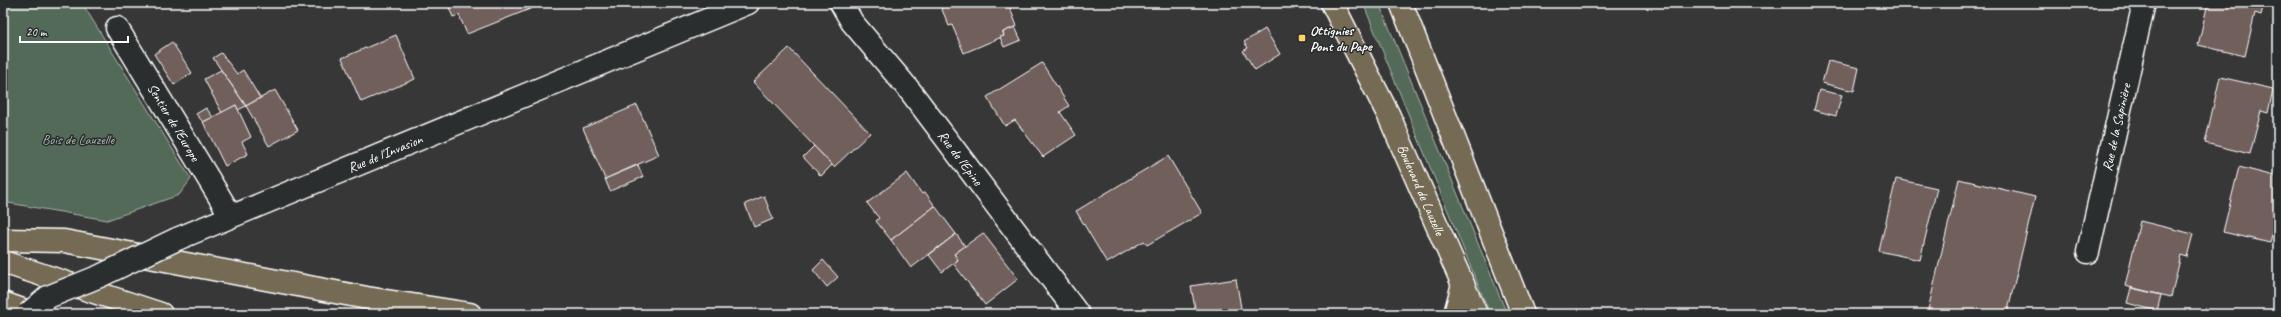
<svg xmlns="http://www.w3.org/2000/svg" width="2281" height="317" viewBox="0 0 2281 317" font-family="Caveat,sans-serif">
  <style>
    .green { fill: #526b59; stroke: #a8b5ac }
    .building { fill: #715f5c; stroke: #fff }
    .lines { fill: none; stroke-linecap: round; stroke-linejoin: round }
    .minor-casing { stroke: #fff; stroke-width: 25 }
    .major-casing { stroke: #fff; stroke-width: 25 }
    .highway-casing { stroke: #fff; stroke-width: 25 }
    .minor { stroke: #2a2d2e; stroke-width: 22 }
    .major { stroke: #746b52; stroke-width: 22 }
    .highway { stroke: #746b52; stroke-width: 22 }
    .minor-bridge-casing { stroke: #fff; stroke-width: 25; stroke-linecap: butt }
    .minor-bridge { stroke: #2a2d2e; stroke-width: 22 }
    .poi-dot { fill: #ffd166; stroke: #2a2d2e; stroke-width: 1.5 }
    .labels { text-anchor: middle; stroke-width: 3; stroke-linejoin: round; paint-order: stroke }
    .poi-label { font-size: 14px; font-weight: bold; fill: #fff; stroke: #2a2d2e; text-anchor: start }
    .street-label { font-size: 14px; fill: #fff; stroke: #2a2d2e }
    .park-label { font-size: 14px; fill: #a8b5ac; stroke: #2a2d2e }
  </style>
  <rect width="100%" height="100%" fill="#383737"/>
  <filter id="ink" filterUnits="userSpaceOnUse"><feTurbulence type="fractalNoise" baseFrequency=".025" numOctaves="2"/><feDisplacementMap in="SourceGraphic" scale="8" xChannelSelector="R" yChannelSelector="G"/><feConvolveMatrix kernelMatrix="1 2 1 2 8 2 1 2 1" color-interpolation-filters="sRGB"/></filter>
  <g filter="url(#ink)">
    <g class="green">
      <polygon points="3,3 82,3 191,179 179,195 107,220 3,202"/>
      <polygon points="1363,3 1379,3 1507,314 1490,314"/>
    </g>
    <g class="building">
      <polygon points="447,3 539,3 540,5 467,34 459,15 453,17"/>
      <polygon points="939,3 1008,3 1017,26 1003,32 1004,36 964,53 952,25 949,26"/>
      <polygon points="2208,3 2264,3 2261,15 2255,13 2245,56 2198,45"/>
      <polygon points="1015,27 1021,40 1004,47 1000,37 1004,36 1003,32"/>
      <polygon points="1265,29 1280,54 1255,70 1243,51 1248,48 1244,42"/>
      <polygon points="396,35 415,79 361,102 342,58"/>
      <polygon points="172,42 192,73 174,85 154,54"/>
      <polygon points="789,48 870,133 834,167 753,82"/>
      <polygon points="221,53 237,74 243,70 260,98 246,106 213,58"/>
      <polygon points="1828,61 1859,68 1854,91 1822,83"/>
      <polygon points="1042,63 1069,106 1060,112 1076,135 1043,157 1015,120 1005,126 987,97"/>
      <polygon points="221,70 246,106 238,110 236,105 222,113 204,79"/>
      <polygon points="2220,77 2273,89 2268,113 2261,111 2250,154 2205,143"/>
      <polygon points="275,90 298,130 269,146 246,106"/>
      <polygon points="1819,90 1842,95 1836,116 1814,110"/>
      <polygon points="236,105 251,137 242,142 248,154 225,166 203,122"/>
      <polygon points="637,105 659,155 605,179 583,128"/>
      <polygon points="206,108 213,117 203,122 196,114"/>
      <polygon points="814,146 832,165 821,176 803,157"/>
      <polygon points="1168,156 1202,213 1147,245 1144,241 1107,263 1076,211"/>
      <polygon points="638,165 643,177 610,191 605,179"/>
      <polygon points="2239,167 2278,177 2278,207 2270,243 2223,232"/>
      <polygon points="907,173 922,194 925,192 935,206 891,240 876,221 879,218 867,203"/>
      <polygon points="1896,179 1937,188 1920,260 1879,251"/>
      <polygon points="1959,179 2035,197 2007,314 1927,314"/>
      <polygon points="764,196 773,219 754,227 745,204"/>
      <polygon points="935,206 956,234 911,268 891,240"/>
      <polygon points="2140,221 2193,234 2187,257 2181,255 2171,297 2125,286"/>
      <polygon points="983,233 1018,279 985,305 953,263 958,260 954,254"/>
      <polygon points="956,234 965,246 954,254 958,260 942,272 929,255"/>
      <polygon points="823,260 838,277 827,287 813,270"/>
      <polygon points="1236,279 1242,314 1196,314 1191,286"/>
      <polygon points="2131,288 2161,295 2157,311 2127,303"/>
    </g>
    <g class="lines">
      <defs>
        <g id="minor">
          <path id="s1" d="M841 3 852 22 911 92 1078 314"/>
          <path id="s2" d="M117 28 231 216"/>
          <path id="s3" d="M177 239 748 3"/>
          <path id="s4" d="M2088 252 2144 3"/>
        </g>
        <g id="major">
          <path id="s5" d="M1332 3 1389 116 1476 314"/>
          <polyline points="1401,3 1523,314"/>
        </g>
        <g id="highway">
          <polyline points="3,240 64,241 367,298 470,314"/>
          <polyline points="3,262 161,314"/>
          <polyline points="3,303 34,314"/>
          <polyline points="1455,314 1463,284"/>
        </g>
      </defs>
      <use href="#minor" class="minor-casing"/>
      <use href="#major" class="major-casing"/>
      <use href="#highway" class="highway-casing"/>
      <use href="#minor" class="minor"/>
      <use href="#major" class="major"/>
      <use href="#highway" class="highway"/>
      <defs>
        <polyline id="minor-bridge" points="28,314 48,297 100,276 177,239"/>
      </defs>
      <use href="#minor-bridge" class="minor-bridge-casing"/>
      <use href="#minor-bridge" class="minor-bridge"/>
    </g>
  </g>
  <rect class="poi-dot" x="1298" y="34" width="8" height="8" rx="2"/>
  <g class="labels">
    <g class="poi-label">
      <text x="1310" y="35">Ottignies<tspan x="1310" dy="16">Pont du Pape</tspan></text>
    </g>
    <g class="street-label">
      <text dy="5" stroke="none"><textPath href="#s2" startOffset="110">Sentier de l'Europe</textPath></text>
      <text dy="5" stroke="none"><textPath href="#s4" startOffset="128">Rue de la Sapinière</textPath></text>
      <text dy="5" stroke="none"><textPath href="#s3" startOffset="225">Rue de l'Invasion</textPath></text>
      <text dy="5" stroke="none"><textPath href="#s1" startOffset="196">Rue de l'Epine</textPath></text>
      <text dy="5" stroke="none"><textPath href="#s5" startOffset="207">Boulevard de Lauzelle</textPath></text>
    </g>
    <g class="park-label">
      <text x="78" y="144">Bois de Lauzelle</text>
    </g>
  </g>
  <rect width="2281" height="317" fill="none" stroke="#2a2d2e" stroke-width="16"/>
  <rect x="8" y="8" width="2265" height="301" fill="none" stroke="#fff" stroke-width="1.5" filter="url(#ink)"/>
  <path d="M20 36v6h108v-6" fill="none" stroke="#ffffff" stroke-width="2"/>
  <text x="26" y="36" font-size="12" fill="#ffffff" stroke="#2a2d2e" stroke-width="3" paint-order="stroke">20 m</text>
</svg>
